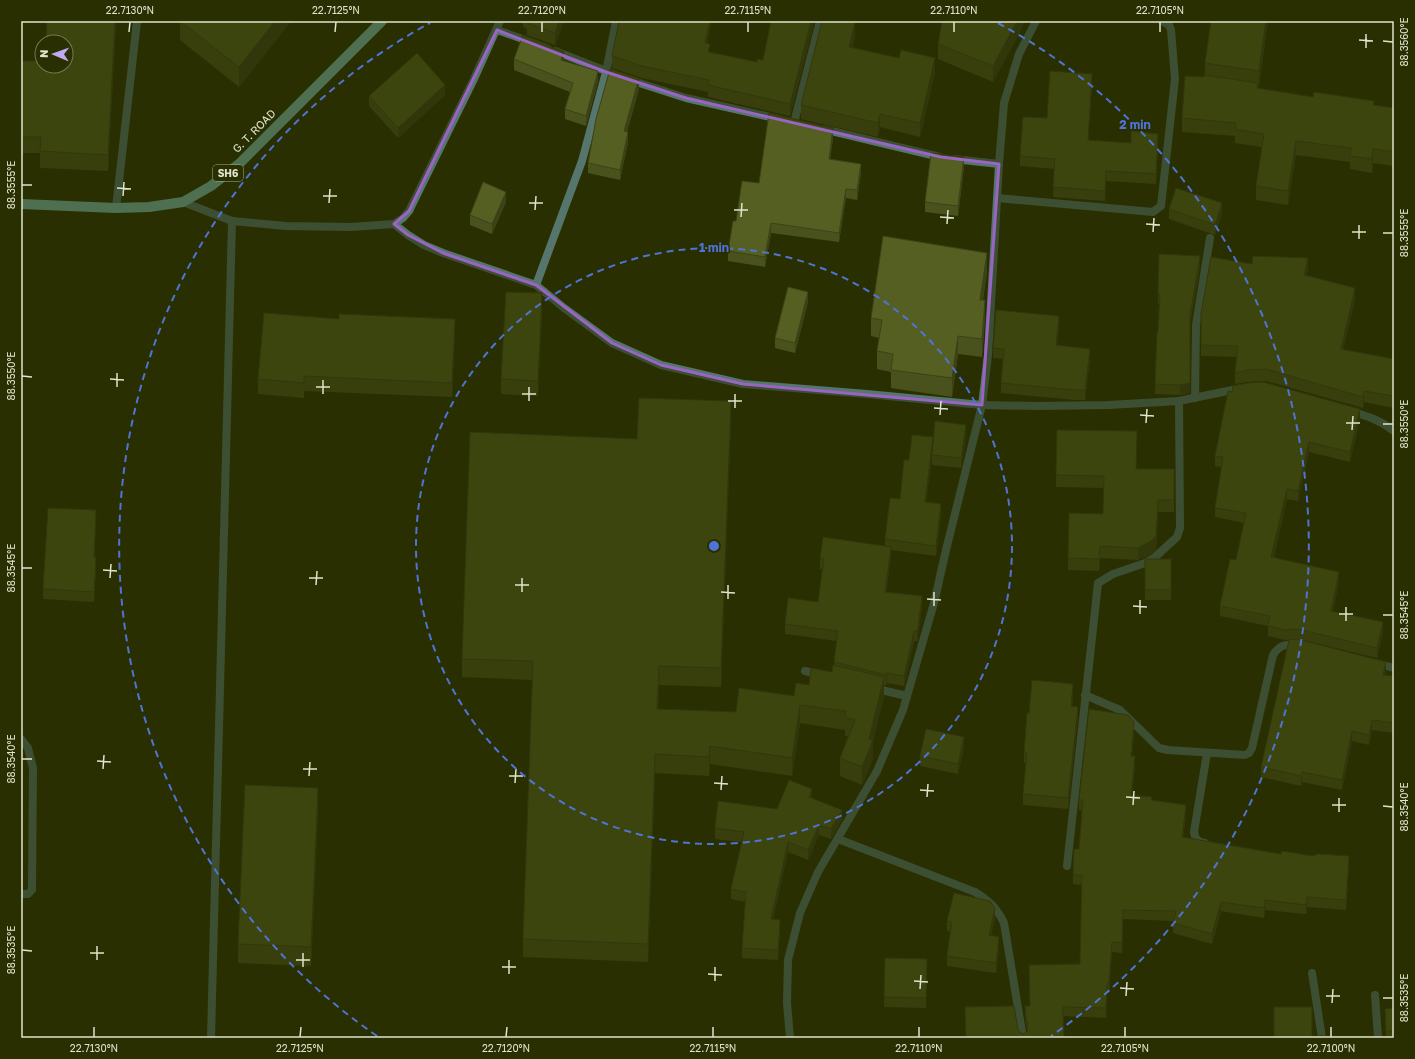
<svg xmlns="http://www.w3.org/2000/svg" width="1415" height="1059" viewBox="0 0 1415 1059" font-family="'Golos Text',sans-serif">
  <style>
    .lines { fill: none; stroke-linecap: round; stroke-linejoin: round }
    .lane { stroke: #55756d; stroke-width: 8 }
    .street { stroke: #55756d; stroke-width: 8 }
    .primary { stroke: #7abeaf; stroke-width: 10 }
    .wall { fill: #49521c }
    .shaded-wall { fill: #3c4217 }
    .building { fill: #555f21; stroke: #3c4217 }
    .marked { fill: none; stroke: #9964c3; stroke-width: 3; stroke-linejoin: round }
    .ticks { fill: none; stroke: #dfe5cd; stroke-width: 1.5 }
    .ring { fill: none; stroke: #4e74d5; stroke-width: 2; stroke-dasharray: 7 5 }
    .labels { text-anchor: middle; stroke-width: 3; stroke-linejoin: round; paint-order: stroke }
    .shield { fill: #292f01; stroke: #a8ae90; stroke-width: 1 }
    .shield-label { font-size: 10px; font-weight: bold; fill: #dfe5cd }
    .street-label { font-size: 11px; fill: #dfe5cd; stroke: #292f01 }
    .centre { fill: #4e74d5; stroke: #292f01; stroke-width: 2 }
    .ring-label { font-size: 12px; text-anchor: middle; font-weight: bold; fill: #4e74d5; stroke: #292f01; stroke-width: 3; stroke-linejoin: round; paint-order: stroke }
    .neatline { fill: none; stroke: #dfe5cd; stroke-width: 1.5 }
    .ticks-label { font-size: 10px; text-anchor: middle; fill: #dfe5cd }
  </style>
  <rect width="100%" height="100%" fill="#292f01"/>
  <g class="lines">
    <g class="lane">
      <polyline points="116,208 137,21"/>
      <path d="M211 1038C216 766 227 493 232 221"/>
    </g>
    <g class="street">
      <polyline points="497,30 531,42"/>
      <polyline points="555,51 619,76"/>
      <polyline points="630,80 686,98 779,119"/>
      <polyline points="794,123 820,21"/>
      <polyline points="823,129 940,157"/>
      <polyline points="954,159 999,164"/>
      <polyline points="997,198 1153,212 1161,206 1175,79 1171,30 1169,25 1162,21"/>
      <polyline points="183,202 232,221 286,226 350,227 394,224 403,218 409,211 473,81 500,21"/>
      <polyline points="394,224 408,235 424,245 443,253 536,285 564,308 612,343 661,365 743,384 867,394 982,405 1038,406 1108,405 1179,401 1242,388"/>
      <polyline points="536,285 582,161 606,72 616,21"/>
      <polyline points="1195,398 1196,325 1210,238"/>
      <path d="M1350 411C1367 416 1380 420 1394 431"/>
      <polyline points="1376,663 1394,668"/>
      <polyline points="805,671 821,675"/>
      <polyline points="873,688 907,696"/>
      <path d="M1085 695 1120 710 1159 748 1168 750 1245 755 1249 753 1252 748 1273 655C1280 644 1286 644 1299 645"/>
      <polyline points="21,739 28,748 33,768 32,890 28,894 21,894"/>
      <path d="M838 839 975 892C988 900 997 908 1004 923L1023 1038"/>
      <path d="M1205 843C1197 842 1195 838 1194 832L1207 753"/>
      <polyline points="1067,866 1098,583 1113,574 1145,563 1154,558 1177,537 1180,528 1179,401"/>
      <polyline points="1312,973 1322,1038"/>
      <polyline points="1375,995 1378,1038"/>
      <polyline points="790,1038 787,1003 788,960 800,913 818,872 877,771 903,710 934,603 946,550 982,405 988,355 999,164 1004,103 1019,54 1036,21"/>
    </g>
    <polyline class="primary" points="21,204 116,208 149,207 183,202 211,186 239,164 382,21"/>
  </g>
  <g class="wall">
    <polygon points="47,21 116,21 108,171 40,168 40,153 21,153 21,61 66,66"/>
    <polygon points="180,21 291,21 239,87 180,40"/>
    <polygon points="523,21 564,21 555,45 527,35 527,29 523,27"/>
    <polygon points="813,21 813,27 790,116 708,97 708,92 642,78 612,68 612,56 707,43 710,52 757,62 763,60"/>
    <polygon points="1196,21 1205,21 1204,23"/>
    <polygon points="1268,21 1259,86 1258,86 1258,88 1313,97 1394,108 1394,166 1373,163 1372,173 1350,169 1350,162 1296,155 1288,205 1256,200 1256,186 1262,147 1235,143 1235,136 1182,132 1182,118 1204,77 1205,75 1205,63"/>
    <polygon points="1023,26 993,82 938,59 938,44"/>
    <polygon points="855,36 852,47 935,72 920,137 880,127 878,137 801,119 801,105"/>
    <polygon points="550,46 564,61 598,81 586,126 565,119 565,109 570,92 514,70 514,59"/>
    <polygon points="1092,84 1088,140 1131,143 1158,144 1156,184 1106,181 1105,201 1053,197 1054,169 1020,166 1020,156 1047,118"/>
    <polygon points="639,89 627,132 628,142 620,180 588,173 588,163"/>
    <polygon points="445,95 398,138 369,106 369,96"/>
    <polygon points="833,138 830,159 861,173 857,200 846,198 839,242 771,233 765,267 728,261 728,251 736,221 759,183"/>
    <polygon points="964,167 958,216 925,212 925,202"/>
    <polygon points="506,202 492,234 470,225 470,215"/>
    <polygon points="1169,209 1222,213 1215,235 1169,219"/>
    <polygon points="1159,254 1200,266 1190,325 1190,393 1180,395 1155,394 1159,304 1158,304"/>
    <polygon points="1252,264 1308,269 1306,276 1355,299 1343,350 1394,359 1394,408 1364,402 1363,408 1266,381 1247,382 1235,384 1235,373 1237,357 1201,356 1201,314"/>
    <polygon points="987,271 983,300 985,319 982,357 958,354 952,397 891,388 891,372 877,369 877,351 879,338 871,336 871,318"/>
    <polygon points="808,302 795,353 775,348 775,338"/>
    <polygon points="542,308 538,396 501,394 501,379"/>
    <polygon points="1059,326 1057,345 1090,359 1085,400 1075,400 1001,393 1001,383 1003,359 993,358 993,348"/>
    <polygon points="455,334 452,397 304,391 304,398 258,394 258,379"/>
    <polygon points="1232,392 1360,419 1350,462 1309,452 1298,501 1287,499 1274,557 1339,581 1333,611 1383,632 1377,658 1298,639 1285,640 1268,636 1268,626 1220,616 1220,606 1236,560 1244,523 1215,517 1215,508 1222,467 1215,466 1215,456"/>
    <polygon points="731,420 721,687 659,685 658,709 736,712 794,696 809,685 832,672 834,665 837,641 785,634 785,624 818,602 822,569 820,569 820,559 885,546 885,539 900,499 909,460 933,446 966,435 961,468 932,465 932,455 926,502 941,514 936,556 891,550 891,557 886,592 922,606 918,638 917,641 914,641 904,686 887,683 886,685 884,685 884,696 873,740 873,759 862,785 840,776 840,758 848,736 845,736 845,730 800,723 792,776 710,764 709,776 655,773 648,962 523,957 523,939 533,680 462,677 462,659 637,439"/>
    <polygon points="1137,469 1174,469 1174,512 1158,512 1156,549 1151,554 1138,560 1100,558 1099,571 1068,570 1068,558 1103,514 1104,488 1056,487 1056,475"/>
    <polygon points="96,520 94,557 96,567 94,602 43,599 43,589"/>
    <rect x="1145" y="559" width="26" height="41"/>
    <polygon points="1386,672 1385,675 1394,676 1394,733 1372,730 1369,745 1352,741 1342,790 1302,782 1301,786 1261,777 1261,767"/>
    <polygon points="1073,694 1072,706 1078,717 1068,809 1023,805 1023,794 1026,763 1024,763 1024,753 1029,713"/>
    <polygon points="1134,732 1132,756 1135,766 1132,795 1152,800 1186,815 1183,837 1349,866 1346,910 1307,907 1306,914 1265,910 1264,918 1221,911 1212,944 1173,933 1173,921 1123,919 1122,953 1112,952 1109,993 1107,993 1106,1018 1063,1016 1064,1038 966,1038 965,1007 1018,1030 1021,1033 1024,1034 1027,1032 1027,1031 1025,1016 1025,1006 1030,1006 1080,964 1082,885 1073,884 1073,875 1079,849 1082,810 1079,810 1079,800"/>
    <polygon points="964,747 958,774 920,766 920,756"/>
    <polygon points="812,799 842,820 831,839 819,835 808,860 788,852 773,919 780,930 778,960 742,958 742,948 746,902 731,899 731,889 742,842 715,839 715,828"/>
    <polygon points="318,807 311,966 238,963 238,944"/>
    <polygon points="995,918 991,936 999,947 996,973 947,966 947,956 950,932 947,931 947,921"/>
    <polygon points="885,958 927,959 926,1008 884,1007"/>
    <polygon points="1394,1008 1394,1038 1386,1038 1385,1009"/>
  </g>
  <g class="shaded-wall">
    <polygon points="115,21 116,21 108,171 108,155"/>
    <polygon points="275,21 291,21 239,87 239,67"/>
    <polygon points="559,21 564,21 555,45 555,33"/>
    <polygon points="710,21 712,21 705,55 705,43"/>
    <polygon points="811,21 813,21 813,27 790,116 790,104"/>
    <polygon points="1017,21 1025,21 1023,26 993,82 993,66"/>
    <polygon points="1266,21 1268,21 1259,86 1259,71"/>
    <polygon points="855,22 855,36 849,60 849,47"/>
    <polygon points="564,52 564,62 561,60"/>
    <polygon points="935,58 935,72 920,137 920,123"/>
    <polygon points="598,71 598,81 586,126 586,116"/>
    <polygon points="1092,74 1092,84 1088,150 1088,140"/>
    <polygon points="639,78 639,89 624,142 624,131"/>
    <polygon points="445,85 445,95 398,138 398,128"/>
    <polygon points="880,114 880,127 878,137 878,123"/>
    <polygon points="833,128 833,138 829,169 829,159"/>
    <polygon points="628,132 628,142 620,180 620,170"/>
    <polygon points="1158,134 1158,144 1156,184 1156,174"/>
    <polygon points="1296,141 1296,155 1288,205 1288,191"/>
    <polygon points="1373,149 1373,163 1372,173 1372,159"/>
    <polygon points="964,157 964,167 958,216 958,206"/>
    <polygon points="861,164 861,173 857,200 857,190"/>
    <polygon points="1106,171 1106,181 1105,201 1105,191"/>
    <polygon points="846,189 846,198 839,242 839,233"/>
    <polygon points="506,192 506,202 492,234 492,224"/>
    <polygon points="1222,203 1222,213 1215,235 1215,225"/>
    <polygon points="771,223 771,233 765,267 765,257"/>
    <polygon points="987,253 987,271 980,318 980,300"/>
    <polygon points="1200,256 1200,266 1190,325 1190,393 1180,395 1180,385"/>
    <polygon points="1308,258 1308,269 1304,287 1304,275"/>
    <polygon points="1355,288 1355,299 1341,360 1341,349"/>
    <polygon points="808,292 808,302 795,353 795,343"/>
    <polygon points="542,293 542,308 538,396 538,381"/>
    <polygon points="985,300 985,319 982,357 982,339"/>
    <polygon points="1059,316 1059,326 1056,355 1056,345"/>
    <polygon points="455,319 455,334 452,397 452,383"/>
    <polygon points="958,336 958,354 952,397 952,378"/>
    <polygon points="1090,349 1090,359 1085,400 1085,390"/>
    <polygon points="1364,391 1364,402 1363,408 1363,397"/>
    <polygon points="731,401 731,420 721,687 721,668"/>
    <polygon points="1360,409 1360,419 1350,462 1350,452"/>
    <polygon points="966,425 966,435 961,468 961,458"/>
    <polygon points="933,437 933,447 925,512 925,502"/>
    <polygon points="1309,442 1309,452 1298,501 1298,491"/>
    <polygon points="1287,489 1287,499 1271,567 1271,557"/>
    <polygon points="1158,500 1158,512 1156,549 1151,554 1138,560 1138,548"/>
    <polygon points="941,504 941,514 936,556 936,546"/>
    <polygon points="96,510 96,520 94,567 94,557"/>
    <polygon points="891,547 891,557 885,602 885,592"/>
    <polygon points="96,557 96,567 94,602 94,592"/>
    <polygon points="1339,572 1339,581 1331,621 1331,611"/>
    <polygon points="922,596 922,606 918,638 917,641 917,631"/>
    <polygon points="1383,622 1383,632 1377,658 1377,648"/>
    <polygon points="914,631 914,641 904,686 904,676"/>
    <polygon points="1386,662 1386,672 1383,685 1383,675"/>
    <polygon points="659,666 659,685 657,727 657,709"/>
    <polygon points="887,673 887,683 886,685 886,675"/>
    <polygon points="884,677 884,696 873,741 873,740 873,759 862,785 862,767"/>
    <polygon points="1073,684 1073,694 1071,716 1071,706"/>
    <polygon points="800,705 800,723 792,776 792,758"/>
    <polygon points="1078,707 1078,717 1068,809 1068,798"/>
    <polygon points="1372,720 1372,730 1369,745 1369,735"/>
    <polygon points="1134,722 1134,732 1131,766 1131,756"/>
    <polygon points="1352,731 1352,741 1342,790 1342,780"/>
    <polygon points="964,737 964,747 958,774 958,764"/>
    <polygon points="710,746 710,764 709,776 709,757"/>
    <polygon points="655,754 655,773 648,962 648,944"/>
    <polygon points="1135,756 1135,766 1131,804 1131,795"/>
    <polygon points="1302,772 1302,782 1301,786 1301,776"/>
    <polygon points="318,788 318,807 311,966 311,947"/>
    <polygon points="812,789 812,799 809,797"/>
    <polygon points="1186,805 1186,815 1182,846 1182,837"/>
    <polygon points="842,810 842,820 831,839 831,829"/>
    <polygon points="819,825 819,835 808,860 808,850"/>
    <polygon points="788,842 788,852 771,929 771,919"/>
    <polygon points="1349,856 1349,866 1346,910 1346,900"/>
    <polygon points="1307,897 1307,907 1306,914 1306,905"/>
    <polygon points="1265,900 1265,910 1264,918 1264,908"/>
    <polygon points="1221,902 1221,911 1212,944 1212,934"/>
    <polygon points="995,908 995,918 989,946 989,935"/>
    <polygon points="780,920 780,930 778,960 778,950"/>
    <polygon points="999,937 999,947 996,973 996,963"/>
    <polygon points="1112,942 1112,952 1109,993 1109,983"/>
  </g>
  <g class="building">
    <polygon points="47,21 115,21 108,155 40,151 41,137 21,137 21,61 42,61 42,66 66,66 66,42 46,42"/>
    <polygon points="180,21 275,21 239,67"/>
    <polygon points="528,21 559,21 555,33 527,23"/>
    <polygon points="619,21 710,21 705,43 710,44 708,52 757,62 757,59 763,60 771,21 811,21 790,104 708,85 709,80 642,66 612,56"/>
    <polygon points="822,21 848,21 855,22 849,47 899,58 901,50 935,58 920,123 880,114 878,123 801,105"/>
    <polygon points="942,21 1017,21 993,66 938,44"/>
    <polygon points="1211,21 1266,21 1259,71 1205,63"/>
    <polygon points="523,35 550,45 550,46 564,52 561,60 598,71 586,116 565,109 573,83 514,59"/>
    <polygon points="417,53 445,85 398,128 369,96"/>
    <polygon points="610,69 639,78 624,131 628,132 620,170 588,163 596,119"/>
    <polygon points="1050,71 1092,74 1088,140 1131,143 1131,131 1158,134 1156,174 1106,171 1105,191 1053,187 1055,159 1020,156 1023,117 1047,118"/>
    <polygon points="1204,75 1258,83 1257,88 1313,97 1314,92 1374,101 1373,105 1394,108 1394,152 1373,149 1372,159 1350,156 1351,148 1296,141 1288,191 1256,186 1264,134 1235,129 1236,123 1182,118 1185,76 1204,77"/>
    <polygon points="769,113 833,128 829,159 861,164 857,190 846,189 839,233 771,223 765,257 728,251 733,221 736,221 742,181 759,183"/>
    <polygon points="931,153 964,157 958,206 925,202"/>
    <polygon points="483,182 506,192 492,224 470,215"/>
    <polygon points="1176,188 1222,203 1215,225 1169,209"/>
    <polygon points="883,236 987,253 980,300 985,300 982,339 958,336 952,378 891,370 893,354 877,351 882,320 871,318"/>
    <polygon points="1159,254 1200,256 1190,315 1190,383 1180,385 1155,384 1157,333 1158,333 1160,294 1158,294"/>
    <polygon points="1253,256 1308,258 1304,275 1355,288 1341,349 1394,359 1394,396 1364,391 1363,397 1266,369 1247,370 1235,373 1238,346 1201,345 1201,314 1211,257 1252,264"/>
    <polygon points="788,287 808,292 795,343 775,338"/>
    <polygon points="506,292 542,293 538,381 501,379"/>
    <polygon points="996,310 1059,316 1056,345 1090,349 1085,390 1075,390 1001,383 1004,349 993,348"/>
    <polygon points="264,313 339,319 339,314 455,319 452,383 304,376 304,383 258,379"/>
    <polygon points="1263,382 1360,409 1350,452 1309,442 1298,491 1287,489 1271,557 1339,572 1331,611 1383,622 1377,648 1298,629 1285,630 1268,626 1270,616 1220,606 1230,559 1236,560 1246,513 1215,508 1223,457 1215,456 1228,391 1232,392 1233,386 1248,383"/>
    <polygon points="639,398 731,401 721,668 659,666 657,709 736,712 739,688 794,696 796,683 809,685 811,668 832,672 833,665 884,677 869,739 873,740 862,767 840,758 855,720 845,717 846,711 800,705 792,758 710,746 709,757 655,754 648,944 523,939 533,661 462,659 470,432 637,439"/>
    <polygon points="935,421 966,425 961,458 932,455"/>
    <polygon points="1057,430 1137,431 1136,469 1174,469 1174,500 1158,500 1156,536 1151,541 1138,548 1100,546 1099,559 1068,558 1069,513 1103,514 1104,476 1056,475"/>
    <polygon points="912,435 933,437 925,502 941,504 936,546 885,539 890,498 900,499 904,460 909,460"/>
    <polygon points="48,508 96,510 94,557 96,557 94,592 43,589"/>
    <polygon points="823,537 891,547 885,592 922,596 918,628 917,631 914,631 904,676 887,673 886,675 834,662 838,631 785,624 788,598 818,602 824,559 820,559"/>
    <rect x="1145" y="559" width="26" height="31"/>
    <polygon points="1297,639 1386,662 1383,675 1394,676 1394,723 1372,720 1369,735 1352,731 1342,780 1302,772 1301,776 1261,767 1289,640"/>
    <polygon points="1032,680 1073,684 1071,706 1078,707 1068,798 1023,794 1027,753 1024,753 1027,713 1029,713"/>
    <polygon points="1089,709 1128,715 1134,722 1131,756 1135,756 1131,795 1152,797 1151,800 1186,805 1182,837 1281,854 1282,851 1313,856 1318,854 1349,856 1346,900 1307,897 1306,905 1265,900 1264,908 1221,902 1212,934 1173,923 1176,911 1123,910 1122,943 1112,942 1109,983 1107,983 1106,1008 1063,1007 1064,1038 966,1038 965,1007 1014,1006 1018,1030 1021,1033 1024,1034 1027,1032 1028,1028 1025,1006 1030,1006 1029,965 1080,964 1082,875 1073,875 1074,849 1079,849 1083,800 1079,800"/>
    <polygon points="926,729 964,737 958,764 920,756"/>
    <polygon points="789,780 812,789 809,797 842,810 831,829 819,825 808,850 788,842 771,919 780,920 778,950 742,948 746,892 731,889 744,832 715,828 718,801 777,809"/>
    <polygon points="245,785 318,788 311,947 238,944"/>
    <polygon points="954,893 990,901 995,908 989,935 999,937 996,963 947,956 952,922 947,921"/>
    <polygon points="885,958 927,959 926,998 884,997"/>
    <polygon points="1274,1007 1312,1007 1312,1036 1374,1036 1374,1038 1274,1038"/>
    <polygon points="1394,1008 1394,1031 1386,1031 1385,1009"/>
  </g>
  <path d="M0 0H1415V1059H0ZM497 30 606 72 686 98 941 157 999 164 982 405 743 384 661 365 612 343 536 285 443 253 408 235 394 224 409 211Z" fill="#292f01" fill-opacity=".55" fill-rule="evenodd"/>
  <path class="marked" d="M497 30 606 72 686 98 941 157 999 164 982 405 743 384 661 365 612 343 536 285 443 253 408 235 394 224 409 211Z"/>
  <path class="ticks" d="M129 32 130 22M335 32 336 22M542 32V22M748 32V22M954 32V22M1160 32V22M1359 40 1373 41M1383 41 1393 42M1366 48V34M22 185H32M117 188 131 189M123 196 124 182M323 196H337M329 203 330 189M529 203H543M535 210 536 196M734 210H748M741 217 742 203M940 217 954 218M947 224 948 210M1146 224 1160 225M1153 232 1154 218M1352 232H1366M1383 233H1393M1359 239V225M22 376 32 377M110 379 124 380M117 387V373M316 387H330M323 394V380M522 394H536M529 401V387M728 401H742M735 408V394M934 408 948 409M940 415 941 401M1140 415 1154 416M1146 423 1147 409M1346 423H1360M1383 424H1393M1352 430 1353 416M22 568H32M103 570 117 571M110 578 111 564M309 578H323M316 585 317 571M515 585H529M522 592V578M721 592 735 593M728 599V585M927 599 941 600M934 606V592M1133 606 1147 607M1140 614V600M1339 614H1353M1383 615H1393M1346 621V607M22 759H32M97 761 111 762M103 769 104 755M303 769H317M309 776 310 762M509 776H523M515 783 516 769M714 783 728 784M721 790 722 776M920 790 934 791M927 797 928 784M1126 797 1140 798M1133 805 1134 791M1332 805H1346M1383 806 1393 807M1339 812V798M22 950 32 951M90 953H104M97 960V946M296 960H310M303 967V953M502 967H516M509 974V960M708 974 722 975M715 981V967M914 981 928 982M1120 988 1134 989M920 989 921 975M1126 996 1127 982M1326 996H1340M1383 998H1393M1332 1003 1333 989M94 1037V1027M300 1037 301 1027M506 1037 507 1027M713 1037V1027M919 1037V1027M1125 1037V1027M1331 1037V1027"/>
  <g class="ring">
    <circle cx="714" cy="546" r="298"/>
    <path d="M377 1036A595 595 0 0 1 430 23M998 23A595 595 0 0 1 1051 1036"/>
  </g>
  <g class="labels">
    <rect class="shield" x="213" y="165" width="30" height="16" rx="3"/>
    <g class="shield-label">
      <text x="228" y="177">SH6</text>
    </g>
    <g class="street-label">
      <text transform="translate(254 131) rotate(-45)" y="4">G. T. ROAD</text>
    </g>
  </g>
  <circle cx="714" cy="546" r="6" class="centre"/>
  <g class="ring-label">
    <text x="1135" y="129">2 min</text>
    <text x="714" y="252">1 min</text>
  </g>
  <rect width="1415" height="1059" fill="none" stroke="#292f01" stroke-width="44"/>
  <g transform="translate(54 54) rotate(272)"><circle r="19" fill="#292f01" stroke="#727853"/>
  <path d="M0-3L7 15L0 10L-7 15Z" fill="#c0a8f4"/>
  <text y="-6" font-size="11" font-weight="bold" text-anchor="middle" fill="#dfe5cd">N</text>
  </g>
  <rect x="22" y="22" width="1371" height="1015" class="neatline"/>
  <g class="ticks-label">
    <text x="130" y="14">22.7130°N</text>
    <text x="336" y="14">22.7125°N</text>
    <text x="542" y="14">22.7120°N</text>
    <text x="748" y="14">22.7115°N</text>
    <text x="954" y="14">22.7110°N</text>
    <text x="1160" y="14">22.7105°N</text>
    <text transform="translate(1404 42) rotate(-90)" y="4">88.3560°E</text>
    <text transform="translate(11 185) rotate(-90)" y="4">88.3555°E</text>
    <text transform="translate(1404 233) rotate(-90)" y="4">88.3555°E</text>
    <text transform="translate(11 376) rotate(-90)" y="4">88.3550°E</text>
    <text transform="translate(1404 424) rotate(-90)" y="4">88.3550°E</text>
    <text transform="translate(11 568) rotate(-90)" y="4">88.3545°E</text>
    <text transform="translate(1404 615) rotate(-90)" y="4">88.3545°E</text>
    <text transform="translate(11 759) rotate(-90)" y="4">88.3540°E</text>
    <text transform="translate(1404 807) rotate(-90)" y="4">88.3540°E</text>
    <text transform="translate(11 950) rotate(-90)" y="4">88.3535°E</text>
    <text transform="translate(1404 998) rotate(-90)" y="4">88.3535°E</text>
    <text x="94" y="1052">22.7130°N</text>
    <text x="300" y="1052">22.7125°N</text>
    <text x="506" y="1052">22.7120°N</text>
    <text x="713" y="1052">22.7115°N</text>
    <text x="919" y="1052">22.7110°N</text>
    <text x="1125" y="1052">22.7105°N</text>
    <text x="1331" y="1052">22.7100°N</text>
  </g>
</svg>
